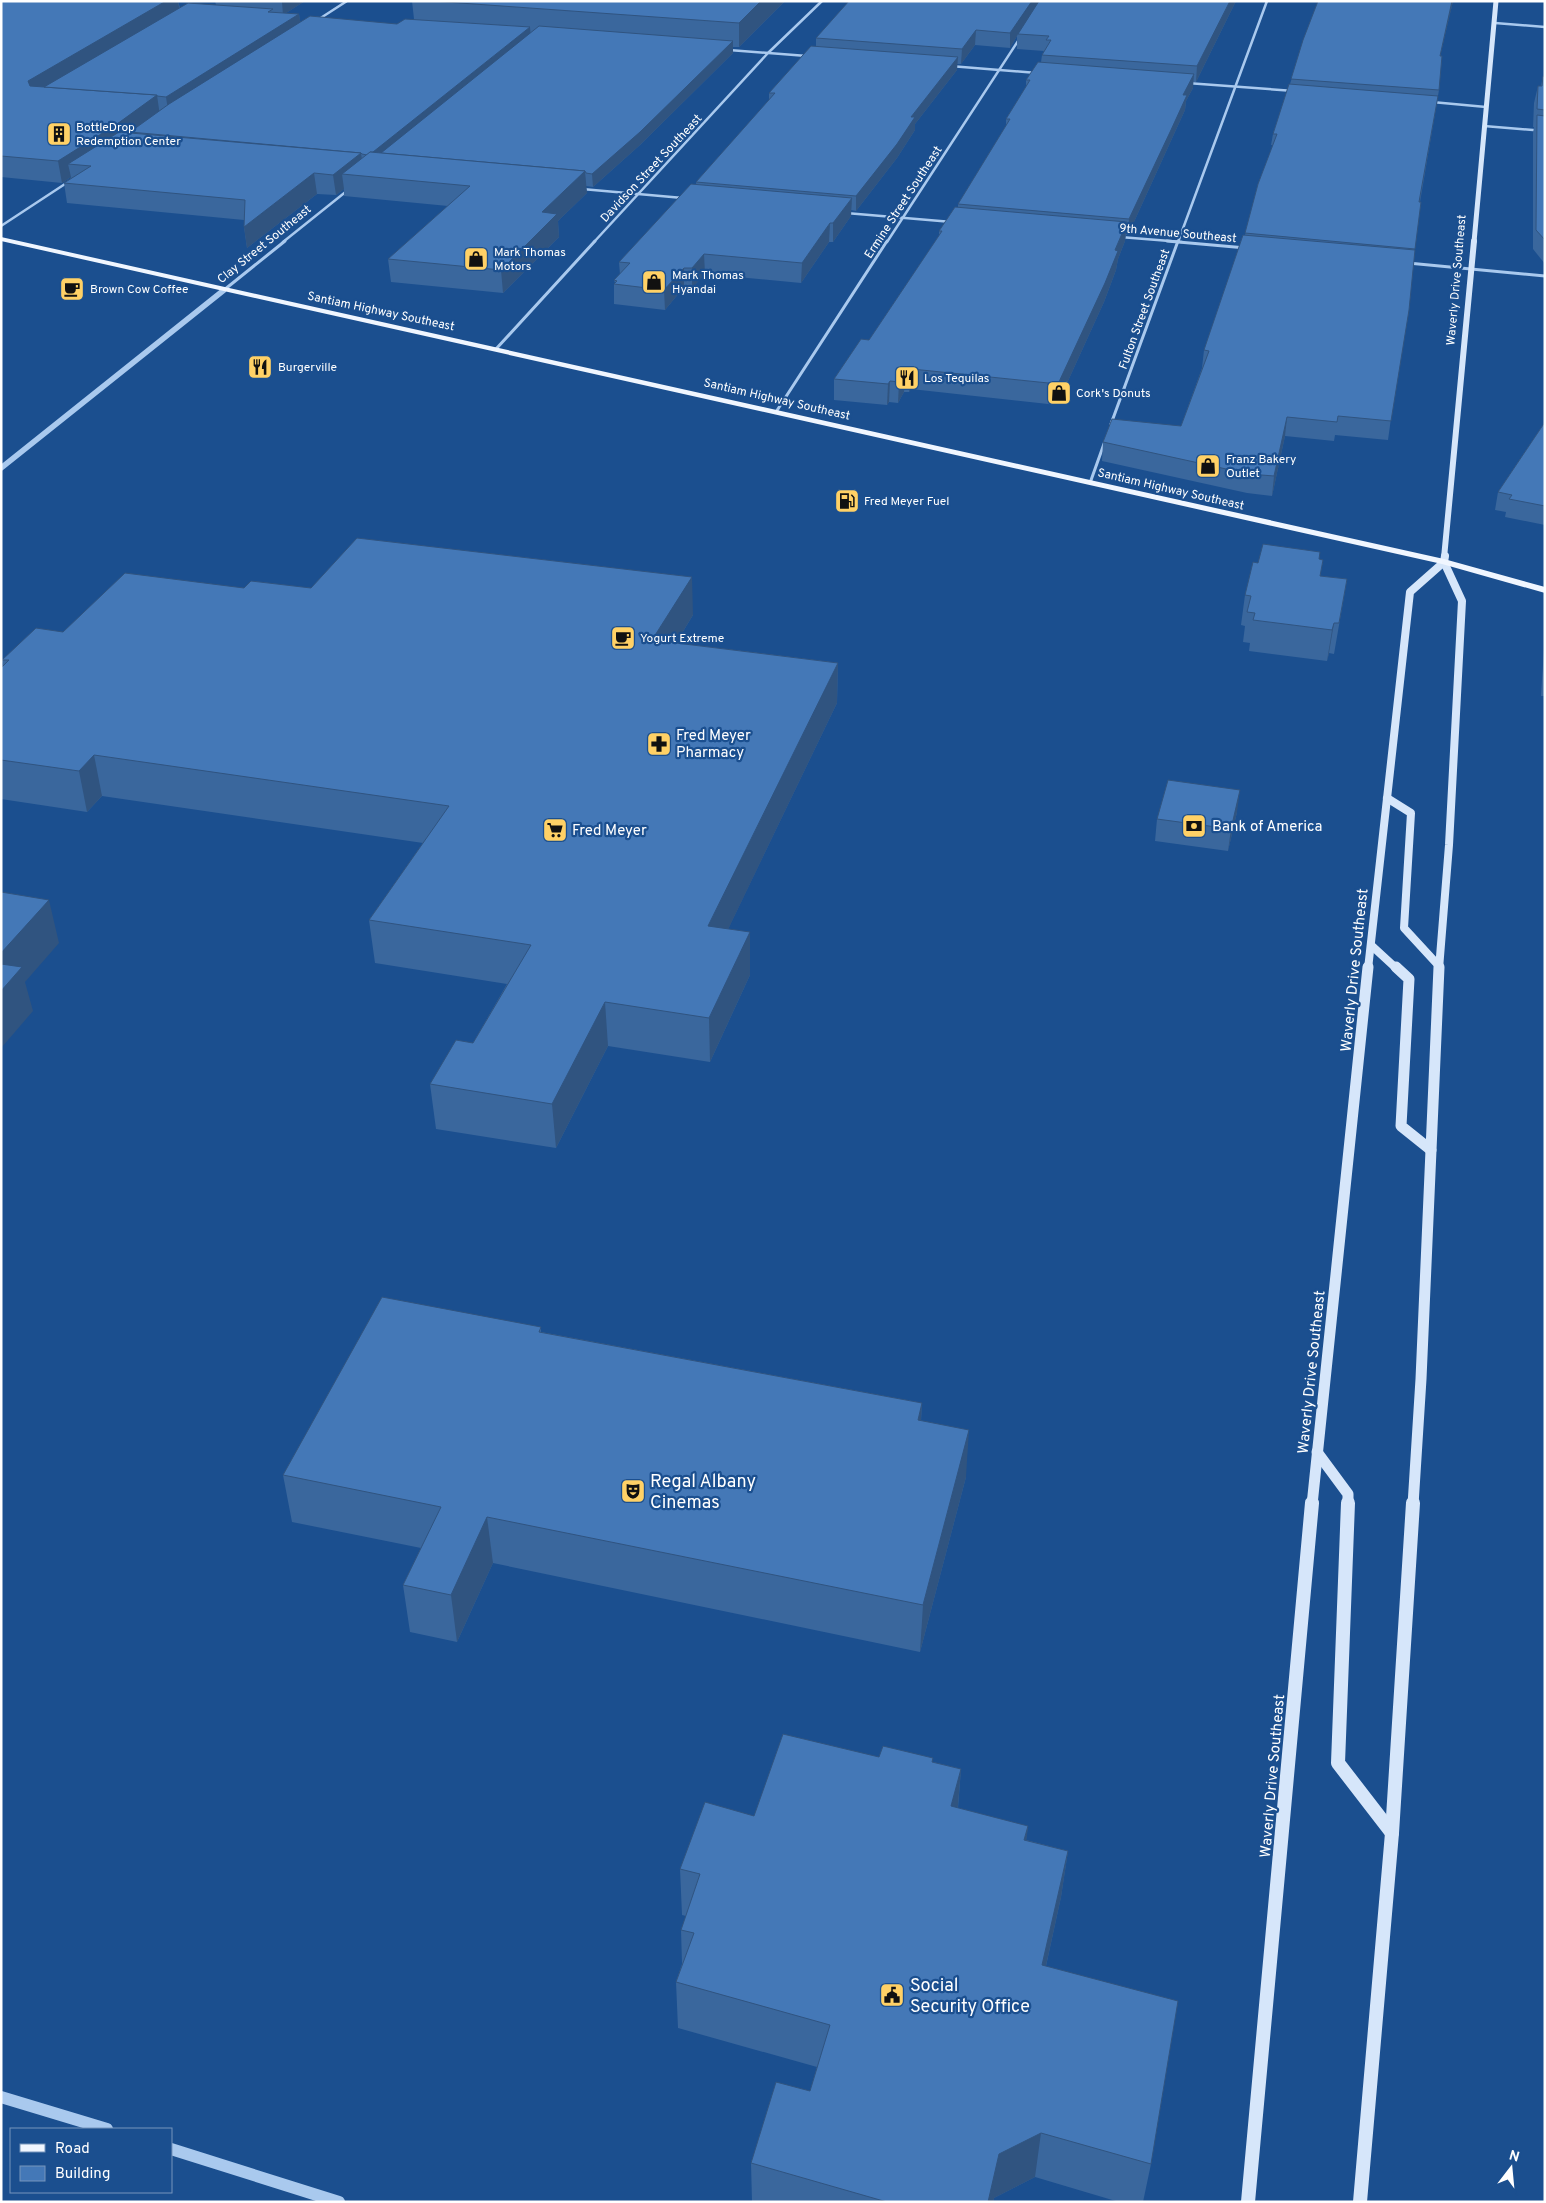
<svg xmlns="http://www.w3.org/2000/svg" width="1546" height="2203" viewBox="0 0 1546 2203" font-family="Overpass,sans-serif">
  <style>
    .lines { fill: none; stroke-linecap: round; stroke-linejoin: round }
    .minor-far1 { stroke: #a9c9ee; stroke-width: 2.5 }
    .minor { stroke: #a9c9ee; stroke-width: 3 }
    .tertiary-far1 { stroke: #a9c9ee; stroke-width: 5.5 }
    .tertiary { stroke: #a9c9ee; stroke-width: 12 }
    .secondary-far4 { stroke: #d6e6fa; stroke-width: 5 }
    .secondary-far3 { stroke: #d6e6fa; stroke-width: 6 }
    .secondary-far2 { stroke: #d6e6fa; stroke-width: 8 }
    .secondary-far1 { stroke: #d6e6fa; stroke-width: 11 }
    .secondary { stroke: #d6e6fa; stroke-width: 14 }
    .primary { fill: #f0f6ff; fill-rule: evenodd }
    .wall { fill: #3a679d }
    .shaded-wall { fill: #305480 }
    .building { fill: #4478b7; stroke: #305480 }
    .labels { text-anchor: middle; stroke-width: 4.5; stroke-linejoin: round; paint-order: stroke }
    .far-poi-label { font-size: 12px; fill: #fff; stroke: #1b4f8f; text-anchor: start }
    .far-street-label { font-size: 12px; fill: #fff; stroke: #1b4f8f }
    .poi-label { font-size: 15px; fill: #fff; stroke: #1b4f8f; text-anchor: start }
    .street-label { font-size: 15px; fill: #fff; stroke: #1b4f8f }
    .near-poi-label { font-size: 18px; fill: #fff; stroke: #1b4f8f; text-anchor: start }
  </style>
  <rect width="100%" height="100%" fill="#1b4f8f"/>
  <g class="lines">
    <g class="minor-far1">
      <polyline points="316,21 347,1"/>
      <polyline points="1495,23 1545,27"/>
      <polyline points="729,50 807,56"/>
      <polyline points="950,66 1037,73"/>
      <polyline points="1187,83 1294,91"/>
      <polyline points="1432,102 1486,107"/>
      <polyline points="1484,126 1545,131"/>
      <polyline points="582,189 683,198"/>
      <polyline points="846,213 952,222"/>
      <polyline points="1,226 68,182"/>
      <polyline points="1120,237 1182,242"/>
      <polyline points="283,242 348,190"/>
      <polyline points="594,242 768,53 822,1"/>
      <polyline points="887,242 1020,38"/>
      <polyline points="1178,242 1267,1"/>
    </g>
    <g class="minor">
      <polyline points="1167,241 1246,248"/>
      <polyline points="1408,263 1545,276"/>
      <polyline points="224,290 285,241"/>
      <polyline points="496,349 595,241"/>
      <polyline points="776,412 887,241"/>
      <polyline points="1111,424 1178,241"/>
      <polyline points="1090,483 1105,441"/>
    </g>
    <polyline class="tertiary-far1" points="1,468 224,290"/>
    <g class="tertiary">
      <polyline points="1,2097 107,2129"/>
      <polyline points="171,2149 339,2202"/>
    </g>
    <polyline class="secondary-far4" points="1474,242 1496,1"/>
    <polyline class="secondary-far3" points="1444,558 1474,241"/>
    <g class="secondary-far2">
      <polyline points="1387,798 1411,813 1404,928 1439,966"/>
      <polyline points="1372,946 1397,969"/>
      <polyline points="1368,969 1410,592 1444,562"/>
      <polyline points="1439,969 1449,845 1462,601 1444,562 1445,556"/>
    </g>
    <g class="secondary-far1">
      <polyline points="1396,967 1409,979 1401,1126 1431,1150"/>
      <polyline points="1317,1452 1348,1494 1348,1505"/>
      <polyline points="1312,1505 1368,967"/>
      <polyline points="1413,1505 1421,1379 1439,967"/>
    </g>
    <g class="secondary">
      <polyline points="1348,1503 1338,1763 1392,1833"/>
      <polyline points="1248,2202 1312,1503"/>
      <polyline points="1360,2202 1392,1833 1413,1503"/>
    </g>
    <polygon class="primary" points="1,237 1444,559 1545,587 1545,593 1442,564 1,241"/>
  </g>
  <g class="wall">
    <polygon points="1,1 178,1 180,8 216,5 215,1 305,1 286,13 299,14 300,22 397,24 414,19 412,1 785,1 739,47 733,47 733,53 640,145 593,187 586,186 587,193 558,221 559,237 503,293 391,282 388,259 448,206 344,196 344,189 336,195 317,194 247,248 244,227 244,220 67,203 64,183 71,178 71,177 62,183 1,177"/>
    <polygon points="1236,1 1196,82 1193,82 1193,88 1186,101 1185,110 1128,235 1126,235 1125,241 1118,259 1116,270 1104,302 1057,405 911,389 909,392 904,392 898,403 889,402 887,405 834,400 834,379 869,340 939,236 939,231 958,207 958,204 1006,126 1006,119 1026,87 1026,80 1041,62 1042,55 1044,51 1017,49 1017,36 1010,48 975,45 961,64 957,64 957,70 915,124 915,130 897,158 856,211 851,210 851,216 833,242 829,242 801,283 705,274 692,288 684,287 665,310 614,304 614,284 615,283 614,280 620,275 619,262 696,184 696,182 769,101 769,93 816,47 816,38"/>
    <polygon points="1318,1 1453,1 1440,56 1439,90 1420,202 1421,202 1388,440 1335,435 1334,441 1285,436 1272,496 1247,493 1102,461 1103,442 1181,426 1202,368 1204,350 1245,235 1258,184 1273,145 1271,145 1273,134"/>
    <polygon points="1543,76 1545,77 1545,264 1533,249 1533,133 1534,127 1533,127 1534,103 1538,86 1541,86"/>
    <polygon points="1545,422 1545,525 1505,517 1506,512 1495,510 1498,492"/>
    <polygon points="1319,559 1323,560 1320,576 1347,579 1334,654 1329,653 1327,661 1249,651 1250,643 1243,642 1245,626 1241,625 1245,595 1258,563"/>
    <polygon points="244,588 311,588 693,615 676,643 838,663 837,703 728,929 750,975 710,1062 608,1046 556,1148 436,1129 430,1084 473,1043 507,984 375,963 369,920 423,843 102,796 87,812 1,799 1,668 3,665 2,660 63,632"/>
    <polygon points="1545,644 1545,696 1541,696 1544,649"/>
    <polygon points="1237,812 1228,851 1155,841 1157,819"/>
    <polygon points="541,1327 541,1332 922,1403 921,1421 966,1477 920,1652 493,1563 457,1642 410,1632 403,1585 421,1548 292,1522 283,1475"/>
    <polygon points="879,1757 933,1762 961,1769 958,1808 1028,1826 1026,1840 1068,1851 1061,1897 1046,1966 1151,2164 1143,2202 1119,2202 1035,2177 994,2198 993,2202 752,2202 751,2163 810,2091 817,2067 678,2028 676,1982 682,1964 681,1930 686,1916 682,1915 680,1869 754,1816"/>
  </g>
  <g class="shaded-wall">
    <polygon points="166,1 178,1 180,13 32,101 28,81"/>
    <polygon points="283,1 305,1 283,15 282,2"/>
    <polygon points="761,1 785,1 739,47 739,23"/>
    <polygon points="1032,1 1040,1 1018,34 1017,36 1010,48 1010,33"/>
    <polygon points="1230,1 1236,1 1196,82 1197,66"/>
    <polygon points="1452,1 1453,1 1438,66 1440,56"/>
    <polygon points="299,14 301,26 168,110 166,97"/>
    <polygon points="530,27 531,38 385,155 369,155"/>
    <polygon points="976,30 975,45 961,64 962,49"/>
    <polygon points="733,41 733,53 640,145 593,187 592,174"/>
    <polygon points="958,57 957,70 915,124 915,130 897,158 856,211 856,196 911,117"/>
    <polygon points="1194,74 1193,88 1186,101 1185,110 1128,235 1129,219 1183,95"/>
    <polygon points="157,95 160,116 135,134 68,164 71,177 62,183 58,161"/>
    <polygon points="361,153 364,173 342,174 344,189 336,195 333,175"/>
    <polygon points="585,171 587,193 558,221 559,237 503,293 501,270 542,212"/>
    <polygon points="314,173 317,194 247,248 244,227"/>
    <polygon points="852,198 851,216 833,242 833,223"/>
    <polygon points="1127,222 1125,241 1118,259 1116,270 1104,302 1057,405 1058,384"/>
    <polygon points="830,223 829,242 801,283 802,263"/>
    <polygon points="704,254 705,274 692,288 692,268"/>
    <polygon points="684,268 684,287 665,310 664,290"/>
    <polygon points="912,369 911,389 909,392 910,371"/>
    <polygon points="905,371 904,392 898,403 899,382"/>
    <polygon points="890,381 889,402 887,405 888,384"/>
    <polygon points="1287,417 1285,436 1272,496 1274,476"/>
    <polygon points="692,577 693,615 654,679 652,640"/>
    <polygon points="1334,623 1329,653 1327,661 1332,630"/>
    <polygon points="838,663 837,703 709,969 708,926"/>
    <polygon points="94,755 102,796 87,812 79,771"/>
    <polygon points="1240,790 1237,812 1228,851 1231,829"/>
    <polygon points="49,900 59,943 25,982 33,1011 2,1047 1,1042 1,953"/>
    <polygon points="750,932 750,975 710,1062 709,1018"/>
    <polygon points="605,1002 608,1046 556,1148 552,1104"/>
    <polygon points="922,1403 919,1449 918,1420"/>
    <polygon points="969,1430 966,1477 920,1652 923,1605"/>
    <polygon points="487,1517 493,1563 457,1642 451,1595"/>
    <polygon points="961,1769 957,1816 951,1806"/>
    <polygon points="1028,1826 1023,1872 1024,1840"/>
    <polygon points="1068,1851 1061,1897 1036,2011 1042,1965"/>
    <polygon points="1041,2133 1035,2177 994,2198 993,2202 988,2202 999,2154"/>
  </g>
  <g class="building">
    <polygon points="1,1 166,1 28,81 30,86 157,95 117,124 58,161 1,156"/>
    <polygon points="432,1 761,1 739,23"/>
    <polygon points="849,1 1032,1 1010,33 976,30 962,49 816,38"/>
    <polygon points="1039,1 1230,1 1197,66 1042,55 1051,40 1046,40 1049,36 1018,34"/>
    <polygon points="1318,1 1452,1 1440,56 1442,56 1439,90 1291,79 1303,40"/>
    <polygon points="188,3 273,9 268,12 299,14 166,97 157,96 157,95 44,87"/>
    <polygon points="310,16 397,24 405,19 530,27 373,152 370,152 367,155 362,154 361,153 130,132 169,104"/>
    <polygon points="539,26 733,41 640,132 592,174 586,173 585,171 381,153"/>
    <polygon points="811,46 958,57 911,117 915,117 897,144 856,196 696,182 775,93 769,93"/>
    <polygon points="1038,62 1194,74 1183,95 1187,95 1171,130 1129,219 958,204 1010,119 1006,119 1030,80 1026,80"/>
    <polygon points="1543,76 1545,77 1545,110 1537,109 1538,86 1542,86"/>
    <polygon points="1289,84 1438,96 1419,202 1421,202 1415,249 1245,233 1258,184 1277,134 1273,134"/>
    <polygon points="1537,115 1545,116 1545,240 1536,230"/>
    <polygon points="119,132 361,153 333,175 314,173 244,227 245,200 64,183 91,166 68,164"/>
    <polygon points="370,152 585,171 542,212 557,214 501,270 388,259 470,186 342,174"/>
    <polygon points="691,184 852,198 833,223 830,223 802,263 704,254 692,268 684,268 664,290 614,284 617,281 614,280 630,263 619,262"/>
    <polygon points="955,207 1127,222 1115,250 1118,251 1105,283 1058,384 912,369 910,371 905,371 899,382 890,381 888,384 834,379 861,339 869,340 942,231 939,231"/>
    <polygon points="1243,235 1415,250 1409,310 1391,421 1338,416 1337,422 1287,417 1274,476 1249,474 1103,442 1112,419 1181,426 1209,351 1204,350 1208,338"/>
    <polygon points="1545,422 1545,506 1509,499 1512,495 1498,492"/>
    <polygon points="357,538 692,577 652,640 838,663 708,926 750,932 709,1018 605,1002 552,1104 430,1084 456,1040 473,1043 531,945 369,920 449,806 94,755 79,771 1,760 1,668 9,660 2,660 36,628 63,632 125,573 244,588 251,581 311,588"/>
    <polygon points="1263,544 1320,552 1319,559 1323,560 1320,576 1347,579 1339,623 1334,623 1332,630 1253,620 1255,613 1247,612 1251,596 1245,595 1253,562 1258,563"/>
    <polygon points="1168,780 1240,790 1231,829 1157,819"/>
    <polygon points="1,892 49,900 1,953"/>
    <polygon points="1,964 22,967 1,991"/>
    <polygon points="382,1297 541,1327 539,1332 922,1403 918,1420 969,1430 923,1605 487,1517 451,1595 403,1585 441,1507 283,1475"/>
    <polygon points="783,1734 879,1757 883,1746 933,1758 932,1762 961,1769 951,1806 1028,1826 1024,1840 1068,1851 1042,1965 1178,2001 1151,2164 1041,2133 999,2154 988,2202 887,2202 751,2163 776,2082 810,2091 830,2025 676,1982 694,1933 681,1930 700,1874 680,1869 705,1802 754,1816"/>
  </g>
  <defs>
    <symbol id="building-square" viewBox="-11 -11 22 22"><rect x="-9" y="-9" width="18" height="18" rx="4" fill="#ffd166" stroke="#1b4f8f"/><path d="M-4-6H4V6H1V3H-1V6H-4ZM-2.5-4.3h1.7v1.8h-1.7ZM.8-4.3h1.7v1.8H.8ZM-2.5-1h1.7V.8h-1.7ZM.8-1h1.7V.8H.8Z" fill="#111"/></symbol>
    <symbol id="shop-square" viewBox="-11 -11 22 22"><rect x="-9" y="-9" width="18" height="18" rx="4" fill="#ffd166" stroke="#1b4f8f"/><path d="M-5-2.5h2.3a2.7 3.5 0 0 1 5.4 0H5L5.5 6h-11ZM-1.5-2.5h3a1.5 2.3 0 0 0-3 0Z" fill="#111"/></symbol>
    <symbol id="cafe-square" viewBox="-11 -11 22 22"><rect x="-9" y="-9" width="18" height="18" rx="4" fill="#ffd166" stroke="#1b4f8f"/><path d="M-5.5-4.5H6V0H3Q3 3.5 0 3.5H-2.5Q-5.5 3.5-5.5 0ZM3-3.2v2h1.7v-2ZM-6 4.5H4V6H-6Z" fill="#111"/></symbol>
    <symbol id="restaurant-square" viewBox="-11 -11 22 22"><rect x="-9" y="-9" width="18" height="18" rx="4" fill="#ffd166" stroke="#1b4f8f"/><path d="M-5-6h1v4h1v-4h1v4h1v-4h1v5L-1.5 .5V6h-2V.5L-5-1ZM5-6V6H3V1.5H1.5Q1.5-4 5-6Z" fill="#111"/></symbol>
    <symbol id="fuel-square" viewBox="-11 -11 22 22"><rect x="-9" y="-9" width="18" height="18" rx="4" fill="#ffd166" stroke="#1b4f8f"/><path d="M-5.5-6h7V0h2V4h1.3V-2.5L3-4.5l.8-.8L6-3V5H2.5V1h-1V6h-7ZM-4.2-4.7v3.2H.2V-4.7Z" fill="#111"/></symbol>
    <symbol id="pharmacy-square" viewBox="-11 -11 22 22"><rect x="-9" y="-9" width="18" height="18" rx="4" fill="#ffd166" stroke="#1b4f8f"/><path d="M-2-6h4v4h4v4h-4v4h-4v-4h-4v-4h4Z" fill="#111"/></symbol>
    <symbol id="bank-square" viewBox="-11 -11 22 22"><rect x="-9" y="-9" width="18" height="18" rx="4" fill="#ffd166" stroke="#1b4f8f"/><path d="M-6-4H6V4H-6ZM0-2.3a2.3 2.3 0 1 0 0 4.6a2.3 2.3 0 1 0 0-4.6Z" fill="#111"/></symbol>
    <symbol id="supermarket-square" viewBox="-11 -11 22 22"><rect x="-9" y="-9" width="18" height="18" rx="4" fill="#ffd166" stroke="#1b4f8f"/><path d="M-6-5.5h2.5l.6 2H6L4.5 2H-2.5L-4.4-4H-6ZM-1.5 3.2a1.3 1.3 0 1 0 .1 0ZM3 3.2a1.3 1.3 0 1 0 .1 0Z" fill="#111"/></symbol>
    <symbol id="theatre-square" viewBox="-11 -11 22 22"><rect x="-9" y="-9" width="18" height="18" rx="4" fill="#ffd166" stroke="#1b4f8f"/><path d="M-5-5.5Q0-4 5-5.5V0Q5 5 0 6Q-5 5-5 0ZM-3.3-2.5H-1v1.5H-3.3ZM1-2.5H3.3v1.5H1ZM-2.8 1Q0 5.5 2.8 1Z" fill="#111"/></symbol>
    <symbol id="civic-square" viewBox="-11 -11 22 22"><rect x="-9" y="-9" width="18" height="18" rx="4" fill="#ffd166" stroke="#1b4f8f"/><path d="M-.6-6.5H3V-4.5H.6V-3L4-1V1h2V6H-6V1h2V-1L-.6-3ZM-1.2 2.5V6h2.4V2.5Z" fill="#111"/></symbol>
  </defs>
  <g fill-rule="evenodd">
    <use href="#building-square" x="45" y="120" width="28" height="28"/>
    <use href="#shop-square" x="462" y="245" width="28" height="28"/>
    <use href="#shop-square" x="640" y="268" width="28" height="28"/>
    <use href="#cafe-square" x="58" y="275" width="28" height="28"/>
    <use href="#restaurant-square" x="246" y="353" width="28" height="28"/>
    <use href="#restaurant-square" x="893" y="364" width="28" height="28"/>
    <use href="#shop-square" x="1045" y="379" width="28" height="28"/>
    <use href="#shop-square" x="1194" y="452" width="28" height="28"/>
    <use href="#fuel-square" x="833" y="487" width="28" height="28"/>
    <use href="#cafe-square" x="609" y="624" width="28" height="28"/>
    <use href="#pharmacy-square" x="645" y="730" width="28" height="28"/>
    <use href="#bank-square" x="1180" y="812" width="28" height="28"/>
    <use href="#supermarket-square" x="541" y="816" width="28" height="28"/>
    <use href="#theatre-square" x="619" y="1477" width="28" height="28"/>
    <use href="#civic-square" x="878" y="1981" width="28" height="28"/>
  </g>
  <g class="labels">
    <g class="far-poi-label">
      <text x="76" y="131">BottleDrop<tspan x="76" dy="14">Redemption Center</tspan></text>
      <text x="494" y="256">Mark Thomas<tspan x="494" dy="14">Motors</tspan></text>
      <text x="672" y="279">Mark Thomas<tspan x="672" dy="14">Hyandai</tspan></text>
      <text x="90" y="293">Brown Cow Coffee</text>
      <text x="278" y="371">Burgerville</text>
      <text x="924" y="382">Los Tequilas</text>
      <text x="1076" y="397">Cork's Donuts</text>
      <text x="1226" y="463">Franz Bakery<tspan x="1226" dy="14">Outlet</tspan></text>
      <text x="864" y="505">Fred Meyer Fuel</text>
      <text x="640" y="642">Yogurt Extreme</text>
    </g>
    <g class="far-street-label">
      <text transform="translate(651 168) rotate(-47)" y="4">Davidson Street Southeast</text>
      <text transform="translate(903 202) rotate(-57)" y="4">Ermine Street Southeast</text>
      <text transform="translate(1178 233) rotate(5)" y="4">9th Avenue Southeast</text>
      <text transform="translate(264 244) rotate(-39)" y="4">Clay Street Southeast</text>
      <text transform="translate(1456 280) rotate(-85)" y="4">Waverly Drive Southeast</text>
      <text transform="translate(1144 309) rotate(-70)" y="4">Fulton Street Southeast</text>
      <text transform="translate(381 311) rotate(12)" y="4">Santiam Highway Southeast</text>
      <text transform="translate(777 399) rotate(13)" y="4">Santiam Highway Southeast</text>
      <text transform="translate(1171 489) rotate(13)" y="4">Santiam Highway Southeast</text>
    </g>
    <g class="poi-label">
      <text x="676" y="740">Fred Meyer<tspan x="676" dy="17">Pharmacy</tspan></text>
      <text x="1212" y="831">Bank of America</text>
      <text x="572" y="835">Fred Meyer</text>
    </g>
    <g class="street-label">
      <text transform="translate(1354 970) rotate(-84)" y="5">Waverly Drive Southeast</text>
      <text transform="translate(1311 1372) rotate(-84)" y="5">Waverly Drive Southeast</text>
      <text transform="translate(1272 1776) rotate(-85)" y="5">Waverly Drive Southeast</text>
    </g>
    <g class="near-poi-label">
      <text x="650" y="1487">Regal Albany<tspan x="650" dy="21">Cinemas</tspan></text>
      <text x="910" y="1991">Social<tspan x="910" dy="21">Security Office</tspan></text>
    </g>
  </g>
  <rect width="1546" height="2203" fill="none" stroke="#ffffff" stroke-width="5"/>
  <rect x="10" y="2128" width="162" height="65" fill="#1b4f8f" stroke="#7695bc"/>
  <rect x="20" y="2144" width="25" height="8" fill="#f0f6ff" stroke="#7695bc"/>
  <text x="55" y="2153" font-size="15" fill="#ffffff">Road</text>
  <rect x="20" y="2166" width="25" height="15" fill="#4478b7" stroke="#7695bc"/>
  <text x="55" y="2178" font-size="15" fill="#ffffff">Building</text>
  <g transform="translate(1511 2168) rotate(16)" stroke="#1b4f8f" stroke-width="4" paint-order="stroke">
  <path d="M0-4L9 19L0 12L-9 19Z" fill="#ffffff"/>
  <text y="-8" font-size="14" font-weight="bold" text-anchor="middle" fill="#ffffff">N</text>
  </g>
</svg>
